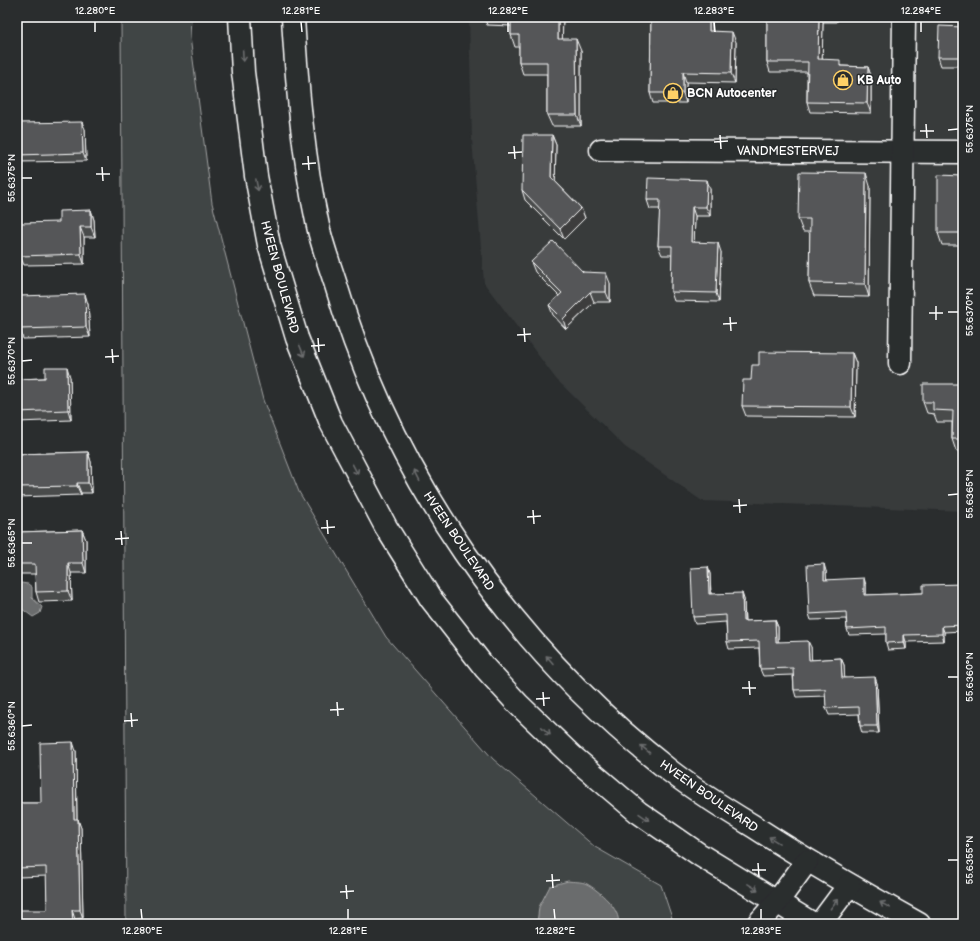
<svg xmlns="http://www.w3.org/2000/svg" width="980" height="941" viewBox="0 0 980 941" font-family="'Balsamiq Sans',sans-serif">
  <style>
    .built { fill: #373a3b }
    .green { fill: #414445; stroke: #a0a2a2 }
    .water { fill: #6a6c6d; stroke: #a6a7a7 }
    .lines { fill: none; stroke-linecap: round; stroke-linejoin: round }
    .street-casing { stroke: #fff; stroke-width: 25 }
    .secondary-casing { stroke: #fff; stroke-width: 25 }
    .street { stroke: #2a2d2e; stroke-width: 22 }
    .secondary { stroke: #2a2d2e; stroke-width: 22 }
    .wall { fill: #494b4c; stroke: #fff }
    .shaded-wall { fill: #3c3d3e; stroke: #fff }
    .building { fill: #555758; stroke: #fff }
    .oneway { stroke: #6a6c6d }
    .ticks { fill: none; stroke: #fff; stroke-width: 1.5 }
    .labels { text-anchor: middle; stroke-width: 3; stroke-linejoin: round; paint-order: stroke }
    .poi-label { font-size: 12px; font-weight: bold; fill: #fff; stroke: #2a2d2e; text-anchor: start }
    .street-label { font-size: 12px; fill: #fff; stroke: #2a2d2e }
    .neatline { fill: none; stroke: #fff; stroke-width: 1.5 }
    .ticks-label { font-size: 10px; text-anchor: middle; fill: #fff }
  </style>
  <rect width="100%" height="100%" fill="#2a2d2e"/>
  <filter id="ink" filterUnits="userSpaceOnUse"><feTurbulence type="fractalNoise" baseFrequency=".025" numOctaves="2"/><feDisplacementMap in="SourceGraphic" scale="8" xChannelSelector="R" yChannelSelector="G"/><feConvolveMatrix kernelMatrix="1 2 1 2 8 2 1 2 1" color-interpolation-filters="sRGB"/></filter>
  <g filter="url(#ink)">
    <polygon class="built" points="469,17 963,17 963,511 702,501 625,447 556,379 484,283 472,140"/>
    <polygon class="green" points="121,17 191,17 190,37 212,203 263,400 299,492 386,637 493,759 595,847 661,885 674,924 126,924"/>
    <g class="water">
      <polygon points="21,583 28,584 32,587 32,598 42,607 40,613 33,617 18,606 17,584"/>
      <path d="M568 881C573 882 581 881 587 884 598 890 622 910 618 924H537L539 907 550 886Z"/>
    </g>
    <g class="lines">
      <defs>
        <g id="street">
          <polyline points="601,150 963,152"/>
          <polyline points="900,363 904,17"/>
        </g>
        <g id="secondary">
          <polyline points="240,17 243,72 256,176 269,245 297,338 331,423 386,527 431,599 485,668 518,704 572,756 638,812 700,855 813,924"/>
          <path d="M293 17C297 87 303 157 318 226 322 245 329 263 335 282 392 475 511 647 670 771 696 791 725 809 753 826 807 861 863 893 919 924"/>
          <polyline points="758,924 777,902 807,861"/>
          <polyline points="820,924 849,885"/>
        </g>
      </defs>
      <use href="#street" class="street-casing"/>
      <use href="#secondary" class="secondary-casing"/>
      <use href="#street" class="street"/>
      <use href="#secondary" class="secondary"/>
    </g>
    <g class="wall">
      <polygon points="484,17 563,17 562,39 581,51 581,126 552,126 547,115 547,74 523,74 519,62 519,47 515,47 511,35 511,26 487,25"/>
      <polygon points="651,17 712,17 712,31 736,42 735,83 686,82 686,103 653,103 650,93"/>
      <polygon points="767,17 837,17 837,22 823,22 822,59 842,66 868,67 871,76 871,113 810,112 807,102 807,72 770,72 767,62"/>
      <polygon points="963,27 963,66 941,66 938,57"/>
      <polygon points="17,123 85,129 86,161 17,162"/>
      <polygon points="552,135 556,145 555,181 581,208 585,218 564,239 525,200 522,190"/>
      <polygon points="963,176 963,245 942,245 938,233"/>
      <polygon points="870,186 869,297 814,296 809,283 810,232 803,232 798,219"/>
      <polygon points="710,189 710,216 695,216 694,242 721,252 719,302 674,301 671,292 672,255 662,255 658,246 660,209 650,209 647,200"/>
      <polygon points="91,210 94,220 95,237 84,237 84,264 24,265 20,256 59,222"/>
      <polygon points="531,262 583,272 610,283 610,302 594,302 566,329 553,315 549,305 559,296 535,272"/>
      <polygon points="88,304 90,337 23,339 20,329"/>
      <polygon points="852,353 856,363 855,417 746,416 742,406 751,380 759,365"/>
      <polygon points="70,377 71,420 17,422 17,379"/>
      <polygon points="963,384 963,451 956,451 952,439 952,422 937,422 934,414 927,413 923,402"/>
      <polygon points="88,452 91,462 92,493 81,493 81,495 17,497 17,454"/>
      <polygon points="82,530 86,540 86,573 71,573 72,601 39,602 36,592 35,574 17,574 17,532"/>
      <polygon points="708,567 710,574 711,594 744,599 745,621 775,620 778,627 778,642 811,647 811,660 841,658 844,665 844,678 877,683 879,733 862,733 860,726 859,714 829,715 826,708 826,696 796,697 794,690 793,675 763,676 760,669 759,648 729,649 727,642 726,622 695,624 693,617"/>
      <polygon points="826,571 826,580 866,585 866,595 923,593 963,584 963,631 944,632 944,641 906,642 906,649 888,650 886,643 886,634 849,635 847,629 846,619 811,620 809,614"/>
      <polygon points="76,751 77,819 81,828 83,918 75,919 76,924 17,924 47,910 47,876 18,877 17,875 17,803 41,803"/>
    </g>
    <g class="shaded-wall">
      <polygon points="558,17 563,17 562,51 558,39"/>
      <polygon points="709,17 712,17 712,41 709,31"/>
      <polygon points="819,17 821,17 823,22 822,69 818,59"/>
      <polygon points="732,32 736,42 735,83 731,73"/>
      <polygon points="576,39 581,51 581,126 577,115"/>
      <polygon points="868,67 871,76 871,113 867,103"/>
      <polygon points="683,72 686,82 686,103 683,93"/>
      <polygon points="82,122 85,129 86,161 83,153"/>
      <polygon points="552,135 556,145 555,187 551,177"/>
      <polygon points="866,173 870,186 869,297 865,284"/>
      <polygon points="707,180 710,189 710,216 706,207"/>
      <polygon points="692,207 695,216 694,251 691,242"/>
      <polygon points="581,208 585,218 564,239 560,229"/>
      <polygon points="91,210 94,220 95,237 91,227"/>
      <polygon points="80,227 84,237 84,264 81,254"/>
      <polygon points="718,243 721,252 719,302 716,293"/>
      <polygon points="606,273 610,283 610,302 606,292"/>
      <polygon points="590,292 594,302 566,329 563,319"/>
      <polygon points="85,294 88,304 90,337 86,327"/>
      <polygon points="852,353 856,363 855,417 851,407"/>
      <polygon points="67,367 70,377 71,420 68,410"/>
      <polygon points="88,452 91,462 92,493 88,483"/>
      <polygon points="77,483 81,493 81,495 77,486"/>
      <polygon points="82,530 86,540 86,573 83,563"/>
      <polygon points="68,563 71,573 72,601 68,591"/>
      <polygon points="824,564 826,571 827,586 824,580"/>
      <polygon points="708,567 710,574 711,600 709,594"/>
      <polygon points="864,578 866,585 866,601 864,595"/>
      <polygon points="742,593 744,599 745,628 743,621"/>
      <polygon points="775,620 778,627 778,648 776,642"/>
      <polygon points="942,626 944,632 944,641 942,634"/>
      <polygon points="904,635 906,642 906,649 904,642"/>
      <polygon points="808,641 811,647 812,667 809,660"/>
      <polygon points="841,658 844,665 845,684 842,678"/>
      <polygon points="875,677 877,683 879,733 877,726"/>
      <polygon points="73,742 76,751 77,828 74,819"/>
      <polygon points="78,819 81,828 83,918 80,910"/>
      <polygon points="72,910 75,919 76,924 73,924"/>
    </g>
    <g class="building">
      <polygon points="511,17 558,17 558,39 576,39 577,115 547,115 547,62 519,62 519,35 511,35"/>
      <polygon points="651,17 709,17 709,31 732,32 731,73 683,72 683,93 650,93"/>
      <polygon points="767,17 819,17 818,59 840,60 840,66 868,67 867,103 807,102 808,62 767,62"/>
      <polygon points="939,26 963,27 963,57 938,57"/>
      <polygon points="82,122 83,153 17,155 17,123"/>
      <polygon points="523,135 552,135 551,177 581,208 560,229 522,190"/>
      <polygon points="799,172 866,173 865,284 809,283 810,219 798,219"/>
      <polygon points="938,175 963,176 963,233 938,233"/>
      <polygon points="648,178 707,180 706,207 692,207 691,242 718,243 716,293 671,292 672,246 658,246 660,200 647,200"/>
      <polygon points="91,210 91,227 80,227 81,254 20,256 20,223 59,222 59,211"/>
      <polygon points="553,241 583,272 606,273 606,292 590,292 563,319 549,305 562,293 531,262"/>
      <polygon points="85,294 86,327 20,329 19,296"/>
      <polygon points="759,352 852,353 851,407 742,406 743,380 751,380 752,365 759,365"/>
      <polygon points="45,367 67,367 68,410 17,412 17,379 45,378"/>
      <polygon points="923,384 963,384 963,439 952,439 953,411 933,410 933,402 923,402"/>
      <polygon points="88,452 88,483 77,483 77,486 17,487 17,454"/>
      <polygon points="82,530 83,563 68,563 68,591 36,592 35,564 17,564 17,532"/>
      <polygon points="824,564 824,580 864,578 864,595 923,593 923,585 963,584 963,625 942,626 942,634 904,635 904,642 886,643 886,627 847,629 846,612 809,614 807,565"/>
      <polygon points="708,567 709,594 742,593 743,621 775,620 776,642 808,641 809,660 841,658 842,678 875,677 877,726 860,726 859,707 826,708 825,689 794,690 793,668 760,669 759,641 727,642 726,615 693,617 691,568"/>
      <polygon points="73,742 74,819 78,819 80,910 72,910 73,924 17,924 17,910 47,910 46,867 17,868 17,803 41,803 40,743"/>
    </g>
    <defs><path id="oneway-shaft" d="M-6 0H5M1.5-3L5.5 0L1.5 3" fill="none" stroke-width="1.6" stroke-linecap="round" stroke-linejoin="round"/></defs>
    <g class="oneway">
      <use href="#oneway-shaft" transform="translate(243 56) rotate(87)"/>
      <use href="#oneway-shaft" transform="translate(257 185) rotate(79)"/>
      <use href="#oneway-shaft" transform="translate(302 351) rotate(68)"/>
      <use href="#oneway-shaft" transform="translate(355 469) rotate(62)"/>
      <use href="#oneway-shaft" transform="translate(417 476) rotate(-117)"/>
      <use href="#oneway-shaft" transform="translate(550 660) rotate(-132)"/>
      <use href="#oneway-shaft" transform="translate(546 731) rotate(44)"/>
      <use href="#oneway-shaft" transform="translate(645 749) rotate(-140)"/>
      <use href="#oneway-shaft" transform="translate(644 817) rotate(35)"/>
      <use href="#oneway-shaft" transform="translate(774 840) rotate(-148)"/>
      <use href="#oneway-shaft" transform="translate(753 887) rotate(31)"/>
      <use href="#oneway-shaft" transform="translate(834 904) rotate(-53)"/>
      <use href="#oneway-shaft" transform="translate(885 905) rotate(-151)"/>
    </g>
  </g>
  <path class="ticks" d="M95 22V32M301 22 302 32M508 22V32M714 22 715 32M921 22V32M926 124 927 138M948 130 958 129M920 131H934M720 135 721 149M714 142 728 141M514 146 515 159M508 153 522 152M308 156 309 170M302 164 316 163M102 167 103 181M96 174H110M22 178H32M936 306V320M948 312H958M929 313H943M730 317 731 331M723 324 737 323M524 328 525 342M517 335 531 334M318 338 319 352M311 346 325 345M112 349 113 363M105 357 119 356M22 361 32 360M948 495 958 494M739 499 740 513M733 506 747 505M533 510 534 524M527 517 541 516M327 520 328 534M321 528 335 527M121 531 122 545M115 539 129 538M22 543H32M948 677H958M749 681 750 695M742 688H756M543 692 544 706M536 699 550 698M337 702 338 716M330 710 344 709M131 713 132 727M124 721 138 720M22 726 32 725M948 860H958M758 863 759 877M752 870H766M552 874 553 888M546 881 560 880M346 885 347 899M340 892 354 891M141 909 142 919M348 909V919M554 909 555 919M761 909V919"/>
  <defs>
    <symbol id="shop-ring" viewBox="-11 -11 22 22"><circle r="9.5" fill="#2a2d2e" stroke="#ffd166" stroke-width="1.5"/><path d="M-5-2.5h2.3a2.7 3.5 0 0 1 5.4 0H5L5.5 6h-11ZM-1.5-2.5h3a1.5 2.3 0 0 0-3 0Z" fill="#ffd166"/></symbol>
  </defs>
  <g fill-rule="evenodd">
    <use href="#shop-ring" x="832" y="69" width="22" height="22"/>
    <use href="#shop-ring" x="662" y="82" width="22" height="22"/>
  </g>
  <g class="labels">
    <g class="poi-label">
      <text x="857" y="84">KB Auto</text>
      <text x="687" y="97">BCN Autocenter</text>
    </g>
    <g class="street-label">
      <text x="788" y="155">VANDMESTERVEJ</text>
      <text transform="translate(280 277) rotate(75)" y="4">HVEEN BOULEVARD</text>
      <text transform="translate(459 541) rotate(56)" y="4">HVEEN BOULEVARD</text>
      <text transform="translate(709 796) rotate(35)" y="4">HVEEN BOULEVARD</text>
    </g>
  </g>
  <rect width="980" height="941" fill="none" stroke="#2a2d2e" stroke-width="44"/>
  <rect x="22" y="22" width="936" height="897" class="neatline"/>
  <g class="ticks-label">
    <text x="95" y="14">12.280°E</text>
    <text x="301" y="14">12.281°E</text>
    <text x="508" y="14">12.282°E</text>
    <text x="714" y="14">12.283°E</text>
    <text x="921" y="14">12.284°E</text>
    <text transform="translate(969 129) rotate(-90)" y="4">55.6375°N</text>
    <text transform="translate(11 178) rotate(-90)" y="4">55.6375°N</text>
    <text transform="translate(969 312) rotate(-90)" y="4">55.6370°N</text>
    <text transform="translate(11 361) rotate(-90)" y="4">55.6370°N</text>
    <text transform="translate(969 494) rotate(-90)" y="4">55.6365°N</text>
    <text transform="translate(11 543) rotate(-90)" y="4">55.6365°N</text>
    <text transform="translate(969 677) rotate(-90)" y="4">55.6360°N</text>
    <text transform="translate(11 726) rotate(-90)" y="4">55.6360°N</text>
    <text transform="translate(969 860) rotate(-90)" y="4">55.6355°N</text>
    <text x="142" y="934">12.280°E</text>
    <text x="348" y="934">12.281°E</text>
    <text x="555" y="934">12.282°E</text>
    <text x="761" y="934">12.283°E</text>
  </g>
</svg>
